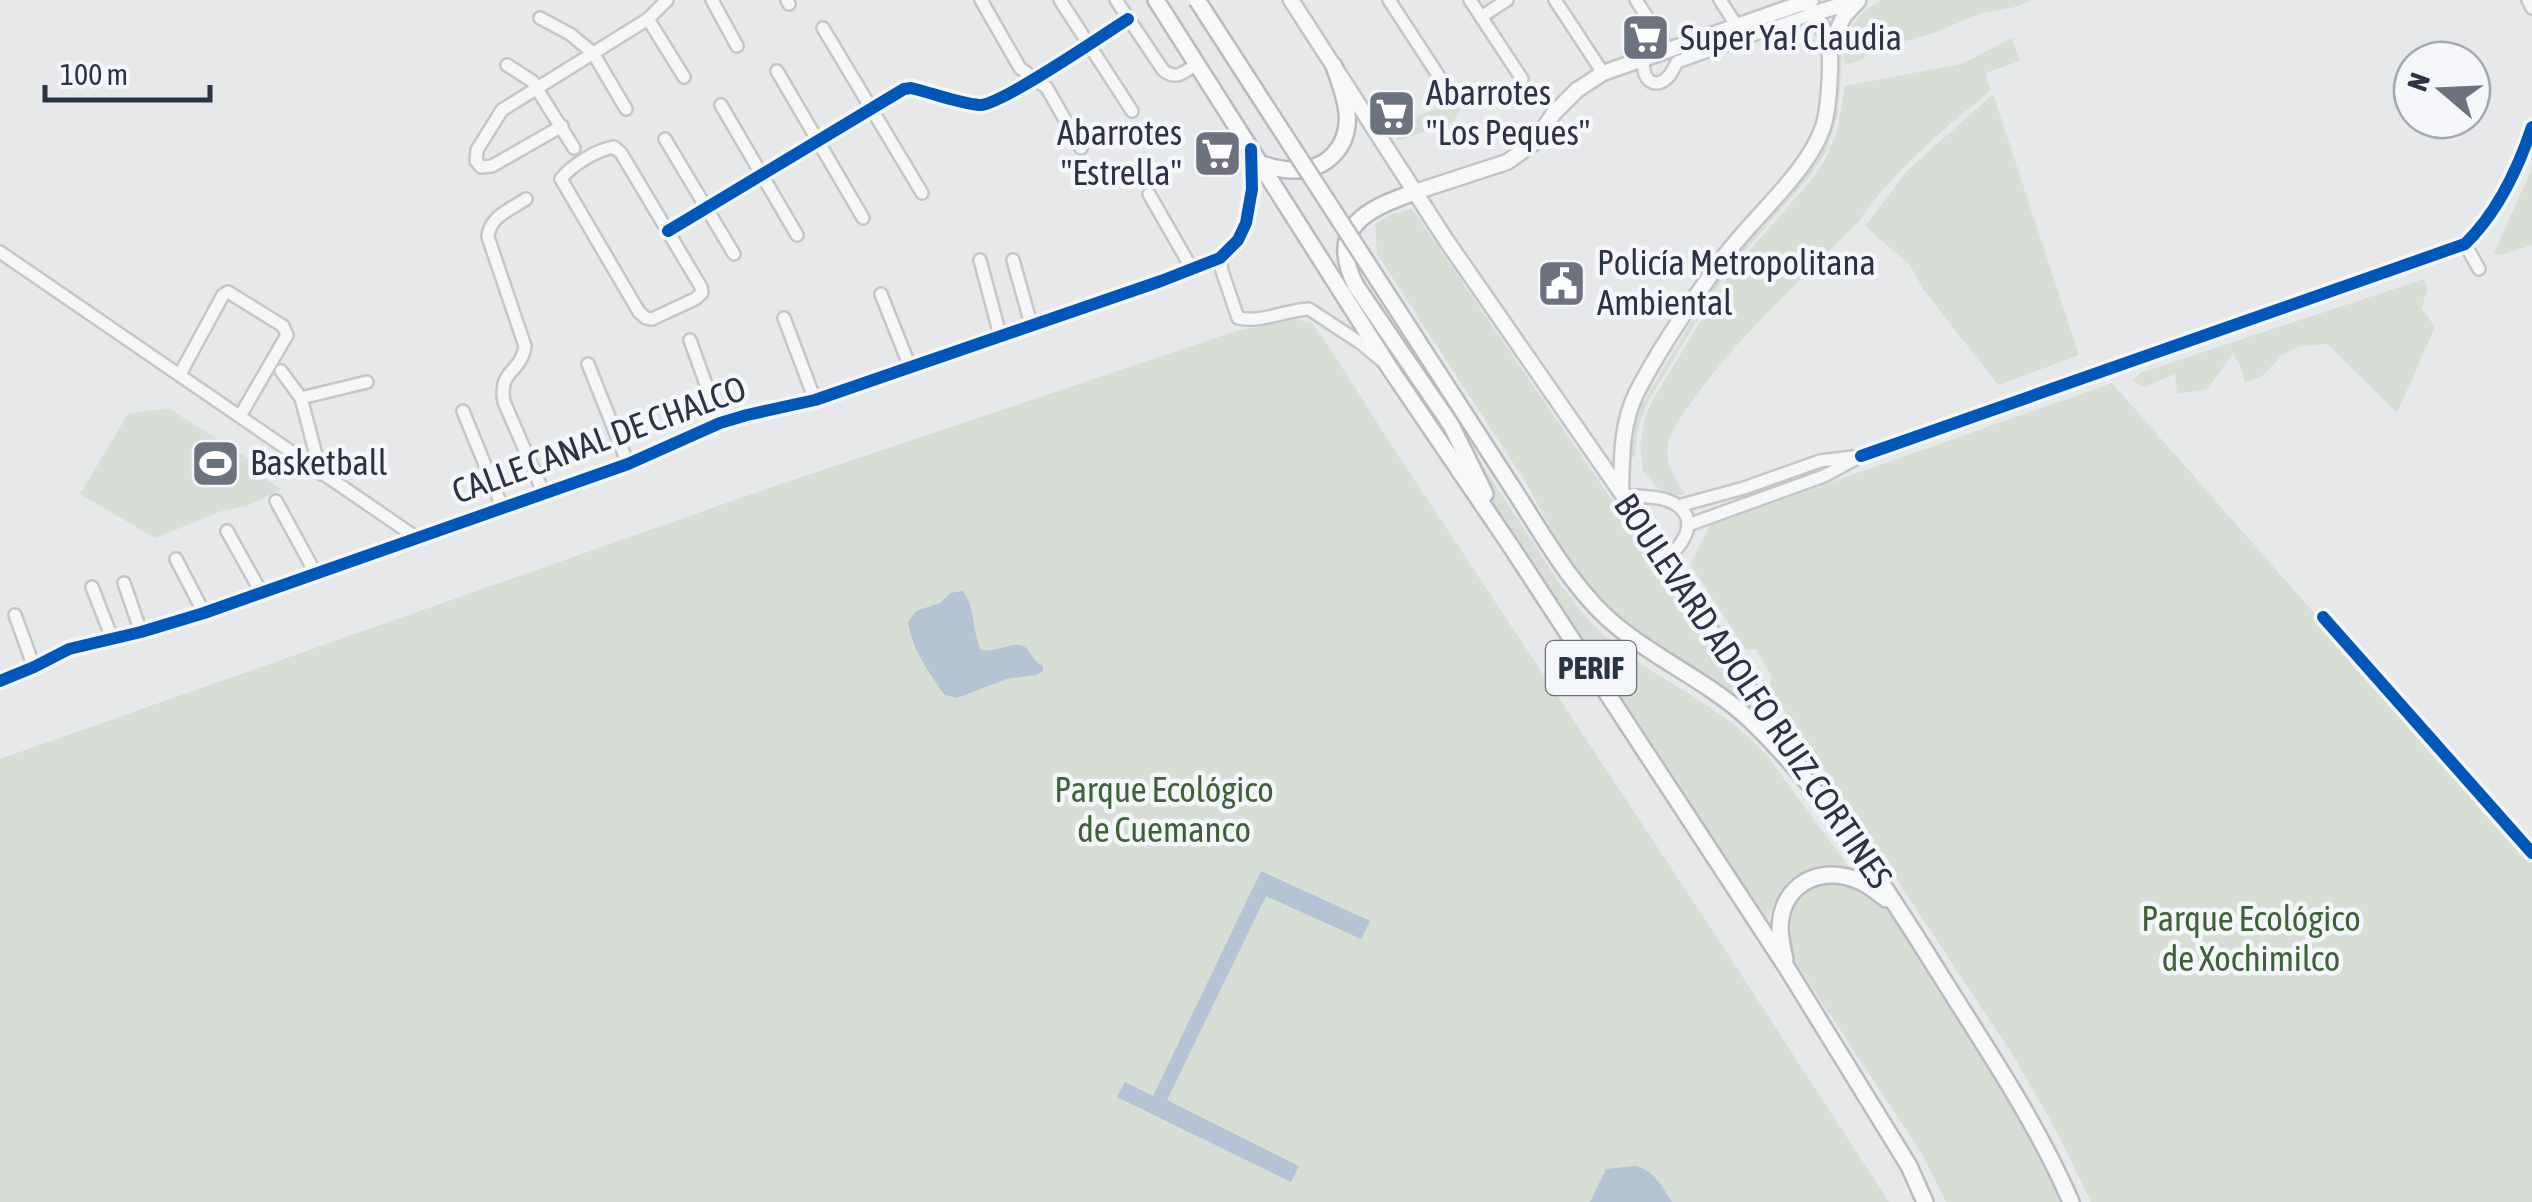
<svg xmlns="http://www.w3.org/2000/svg" width="2532" height="1202" viewBox="0 0 2532 1202" font-family="'Asap Condensed',sans-serif">
  <style>
    .green { fill: #d6ded6 }
    .water { fill: #b4c4d5 }
    .lines { fill: none; stroke-linecap: round; stroke-linejoin: round }
    .minor-casing { stroke: #c4c6c8; stroke-width: 16 }
    .major-casing { stroke: #c2c5c8; stroke-width: 19 }
    .highway-casing { stroke: #b8bbbf; stroke-width: 20 }
    .minor { stroke: #f5f6f7; stroke-width: 11 }
    .major { stroke: #f8f8f8; stroke-width: 14 }
    .highway { stroke: #f8f8f8; stroke-width: 15 }
    .highway-bridge-casing { stroke: #b8bbbf; stroke-width: 20; stroke-linecap: butt }
    .highway-bridge { stroke: #f8f8f8; stroke-width: 15 }
    .cycleway-casing { stroke: #f4f6f9; stroke-width: 19 }
    .cycleway { stroke: #0057b8; stroke-width: 12 }
    .labels { text-anchor: middle; stroke-width: 9; stroke-linejoin: round; paint-order: stroke }
    .shield { fill: #f4f6f9; stroke: #676e7b; stroke-width: 2.5 }
    .shield-label { font-size: 32px; font-weight: bold; fill: #2b3445 }
    .poi-label { font-size: 35px; fill: #2b3445; stroke: #f4f6f9; text-anchor: start }
    .street-label { font-size: 35px; fill: #2b3445; stroke: #f4f6f9 }
    .park-label { font-size: 35px; fill: #3f6138; stroke: #f4f6f9 }
  </style>
  <rect width="100%" height="100%" fill="#e6e8ea"/>
  <g class="green">
    <path d="M1882 0H2032L2015 7 1979 14 1934 33 1884 47 1868 54 1860 61 1848 64 1844 61C1844 34 1857 11 1882 0Z"/>
    <polygon points="1853,19 1843,40 1838,114 1826,152 1810,176 1735,262 1717,288 1647,403 1637,432 1635,457 1631,457 1632,435 1641,406 1715,282 1746,241 1798,184 1821,152 1833,120 1840,40 1849,22"/>
    <path d="M2012 38 2020 61 1985 73 1991 90C1942 131 1895 169 1859 221 1803 279 1737 337 1690 404 1682 416 1671 429 1668 444 1664 464 1675 478 1685 494L1672 496 1658 488 1643 471 1640 446 1645 417 1652 401 1724 283 1742 259 1813 178 1824 161 1837 132 1845 86 1960 64C1979 57 1994 46 2012 38Z"/>
    <polygon points="1993,94 2079,355 1998,385 1923,289 1910,265 1865,226 1908,170"/>
    <polygon points="1463,100 1454,121 1398,141 1388,126"/>
    <polygon points="2532,168 2532,245 2501,255 2494,253"/>
    <polygon points="1412,209 1752,704 1671,658 1605,607 1564,552 1523,478 1377,254 1375,225 1389,215"/>
    <polygon points="2424,279 2427,288 2422,309 2435,327 2397,413 2327,344 2299,346 2281,356 2262,376 2245,382 2240,365 2233,354 2206,390 2177,393 2175,374 2144,387 2133,381 2140,373"/>
    <polygon points="1296,319 1312,323 1333,353 1392,446 1705,919 1889,1202 0,1202 0,759 749,495 1236,331"/>
    <polygon points="2112,383 2532,861 2532,1202 2091,1202 2058,1134 2016,1060 1769,687 1772,677 1756,649 1746,650 1690,564 1710,525"/>
    <polygon points="168,408 260,466 257,473 281,489 247,506 222,511 155,538 80,494 128,414"/>
    <path d="M1468 444C1489 476 1511 509 1532 541 1556 578 1579 615 1613 643 1665 686 1722 704 1768 757L1855 875C1840 875 1820 871 1805 874 1784 880 1771 905 1767 924L1658 752 1497 511Z"/>
    <polygon points="1835,878 1890,912 2056,1176 2067,1202 1946,1202 1922,1154 1796,963 1787,935 1796,901 1812,882"/>
  </g>
  <g class="water">
    <path d="M963 591C975 607 972 631 981 650 996 653 1015 640 1025 647 1033 653 1031 660 1043 666V671L1036 675 1007 679 957 698 945 695C930 675 911 647 908 622L916 611 940 603 950 593Z"/>
    <polygon points="1261,871 1370,921 1361,939 1266,896 1167,1100 1299,1166 1291,1182 1117,1097 1125,1082 1153,1096"/>
    <path d="M1636 1166C1653 1170 1663 1187 1672 1202H1590L1606 1169Z"/>
  </g>
  <g class="lines">
    <defs>
      <g id="minor">
        <polyline points="712,0 737,46"/>
        <polyline points="787,0 789,4"/>
        <polyline points="981,0 1020,68 1047,88 1081,148"/>
        <polyline points="1060,0 1132,111"/>
        <path d="M1116 0 1163 70C1176 81 1184 72 1197 64"/>
        <polyline points="1389,0 1455,101"/>
        <polyline points="1470,0 1522,79"/>
        <polyline points="1555,0 1603,73"/>
        <polyline points="1636,0 1668,49"/>
        <polyline points="1720,0 1737,26"/>
        <polyline points="2528,0 2532,8"/>
        <polyline points="1481,17 1507,0"/>
        <polyline points="540,18 570,34 593,53 626,109"/>
        <polyline points="648,19 684,77"/>
        <polyline points="823,28 922,193"/>
        <path d="M1645 57C1639 74 1652 93 1668 77 1672 73 1674 67 1677 62L1812 14 1803 0"/>
        <polyline points="507,65 532,81 574,148"/>
        <polyline points="777,71 863,218"/>
        <polyline points="721,105 797,235"/>
        <polyline points="562,126 492,166 481,167 476,161 477,150 502,110 648,19 667,0"/>
        <polyline points="665,139 734,254"/>
        <path d="M614 147 621 153 701 287 702 293 695 299 652 319 646 318 639 312 561 179C572 165 596 150 614 147Z"/>
        <polyline points="1149,194 1192,269"/>
        <path d="M526 199C511 209 489 217 488 237L525 346C521 374 498 369 504 402L544 494"/>
        <path d="M668 231 904 89 911 88C932 93 958 103 979 105 998 107 1105 34 1128 19"/>
        <polyline points="2465,244 2479,269"/>
        <polyline points="0,252 417,538"/>
        <path d="M1220 258 1222 271 1238 318C1264 323 1284 310 1309 309L1362 344 1382 361"/>
        <polyline points="980,260 1000,335"/>
        <polyline points="1013,260 1031,324"/>
        <polyline points="881,294 910,367"/>
        <polyline points="784,318 815,400"/>
        <polyline points="690,340 720,423"/>
        <polyline points="588,364 628,464"/>
        <polyline points="281,371 301,398 321,474"/>
        <polyline points="180,374 223,295 228,292 283,326 287,335 240,416"/>
        <polyline points="301,398 367,382"/>
        <polyline points="463,411 503,509"/>
        <path d="M1861 456 2465 244C2497 213 2518 169 2532 127"/>
        <path d="M1623 495C1640 497 1664 495 1678 506 1700 523 1681 547 1665 559"/>
        <polyline points="276,501 316,574"/>
        <polyline points="1678,506 1744,488 1820,461 1861,456 1824,476 1688,525"/>
        <polyline points="227,531 261,592"/>
        <polyline points="176,559 204,613"/>
        <polyline points="124,583 141,632"/>
        <polyline points="92,587 112,638"/>
        <polyline points="15,615 34,667"/>
        <polyline points="2323,617 2532,853"/>
        <polyline points="0,681 34,667 69,649 141,632 204,613 628,464 720,423 747,415 815,400 1161,281 1220,258 1238,240 1246,223 1252,189 1251,153"/>
      </g>
      <g id="major">
        <polyline points="1291,0 1446,240 1623,495 1798,764"/>
        <polyline points="1830,45 1844,16 1858,1"/>
        <polyline points="1415,192 1507,162 1534,143 1554,113 1577,90 1603,73 1811,0"/>
        <path d="M1621 492C1622 458 1621 425 1636 394 1658 350 1694 298 1723 258 1752 218 1810 171 1824 124 1829 106 1829 89 1830 71 1831 49 1828 30 1812 14L1858 0"/>
      </g>
      <g id="highway">
        <polyline points="1156,0 1391,370 1510,545 1787,968 1909,1166 1925,1202"/>
        <path d="M1261 164C1271 167 1282 170 1293 170 1326 171 1350 147 1347 113 1346 98 1339 81 1334 66"/>
        <path d="M1415 192C1367 209 1326 227 1356 286L1451 425 1485 494"/>
        <path d="M1510 484C1541 531 1574 593 1619 628 1660 661 1710 683 1749 719 1830 796 1892 898 1951 992 1994 1060 2039 1128 2071 1202"/>
        <path d="M1785 960C1783 950 1780 938 1780 928 1781 884 1821 864 1859 881 1869 885 1878 893 1886 899"/>
      </g>
    </defs>
    <use href="#minor" class="minor-casing"/>
    <use href="#major" class="major-casing"/>
    <use href="#highway" class="highway-casing"/>
    <use href="#minor" class="minor"/>
    <use href="#major" class="major"/>
    <use href="#highway" class="highway"/>
    <defs>
      <polyline id="highway-bridge" points="1197,0 1510,484"/>
    </defs>
    <use href="#highway-bridge" class="highway-bridge-casing"/>
    <use href="#highway-bridge" class="highway-bridge"/>
    <defs>
      <g id="cycleway">
        <path d="M668 231 904 89 911 88C932 93 958 103 979 105 998 107 1105 34 1128 19"/>
        <path d="M1861 456 2465 244C2497 213 2518 169 2532 127"/>
        <polyline points="2323,617 2532,853"/>
        <polyline points="0,681 34,667 69,649 141,632 204,613 628,464 720,423 747,415 815,400 1161,281 1220,258 1238,240 1246,223 1252,189 1251,149"/>
      </g>
    </defs>
    <use href="#cycleway" class="cycleway-casing"/>
    <use href="#cycleway" class="cycleway"/>
  </g>
  <defs>
    <symbol id="supermarket-square" viewBox="-11 -11 22 22"><rect x="-9" y="-9" width="18" height="18" rx="4" fill="#6c737f" stroke="#f4f6f9"/><path d="M-6-5.5h2.5l.6 2H6L4.5 2H-2.5L-4.4-4H-6ZM-1.5 3.2a1.3 1.3 0 1 0 .1 0ZM3 3.2a1.3 1.3 0 1 0 .1 0Z" fill="#fff"/></symbol>
    <symbol id="civic-square" viewBox="-11 -11 22 22"><rect x="-9" y="-9" width="18" height="18" rx="4" fill="#6c737f" stroke="#f4f6f9"/><path d="M-.6-6.5H3V-4.5H.6V-3L4-1V1h2V6H-6V1h2V-1L-.6-3ZM-1.2 2.5V6h2.4V2.5Z" fill="#fff"/></symbol>
    <symbol id="stadium-square" viewBox="-11 -11 22 22"><rect x="-9" y="-9" width="18" height="18" rx="4" fill="#6c737f" stroke="#f4f6f9"/><path d="M0-5a6.5 5 0 1 0 0 10a6.5 5 0 1 0 0-10ZM-3.5-1.8h7v3.6h-7Z" fill="#fff"/></symbol>
  </defs>
  <g fill-rule="evenodd">
    <use href="#supermarket-square" x="1618" y="10" width="55" height="55"/>
    <use href="#supermarket-square" x="1364" y="86" width="55" height="55"/>
    <use href="#supermarket-square" x="1190" y="126" width="55" height="55"/>
    <use href="#civic-square" x="1534" y="256" width="55" height="55"/>
    <use href="#stadium-square" x="188" y="436" width="55" height="55"/>
  </g>
  <g class="labels">
    <rect class="shield" x="1546" y="641" width="90" height="54" rx="8"/>
    <g class="shield-label">
      <text x="1591" y="679">PERIF</text>
    </g>
    <g class="poi-label">
      <text x="1680" y="50">Super Ya! Claudia</text>
      <text x="1426" y="105">Abarrotes<tspan x="1426" dy="40">"Los Peques"</tspan></text>
      <text x="1182" y="145" text-anchor="end">Abarrotes<tspan x="1182" dy="40">"Estrella"</tspan></text>
      <text x="1597" y="275">Policía Metropolitana<tspan x="1597" dy="40">Ambiental</tspan></text>
      <text x="250" y="475">Basketball</text>
    </g>
    <g class="street-label">
      <text transform="translate(599 440) rotate(-20)" y="12">CALLE CANAL DE CHALCO</text>
      <text transform="translate(1753 691) rotate(56)" y="12">BOULEVARD ADOLFO RUIZ CORTINES</text>
    </g>
    <g class="park-label">
      <text x="1164" y="802">Parque Ecológico<tspan x="1164" dy="40">de Cuemanco</tspan></text>
      <text x="2251" y="931">Parque Ecológico<tspan x="2251" dy="40">de Xochimilco</tspan></text>
    </g>
  </g>
  <g transform="translate(2442 90) rotate(289)"><circle r="48" fill="#f4f6f9" stroke="#a4a8b1" stroke-width="2.5"/>
  <path d="M0-8L18 38L0 25L-18 38Z" fill="#6c737f"/>
  <text y="-15" font-size="28" font-weight="bold" text-anchor="middle" fill="#2b3445">N</text>
  </g>
  <path d="M45 85v15h165v-15" fill="none" stroke="#2b3445" stroke-width="5"/>
  <text x="60" y="85" font-size="30" fill="#2b3445" stroke="#f4f6f9" stroke-width="8" paint-order="stroke">100 m</text>
</svg>
